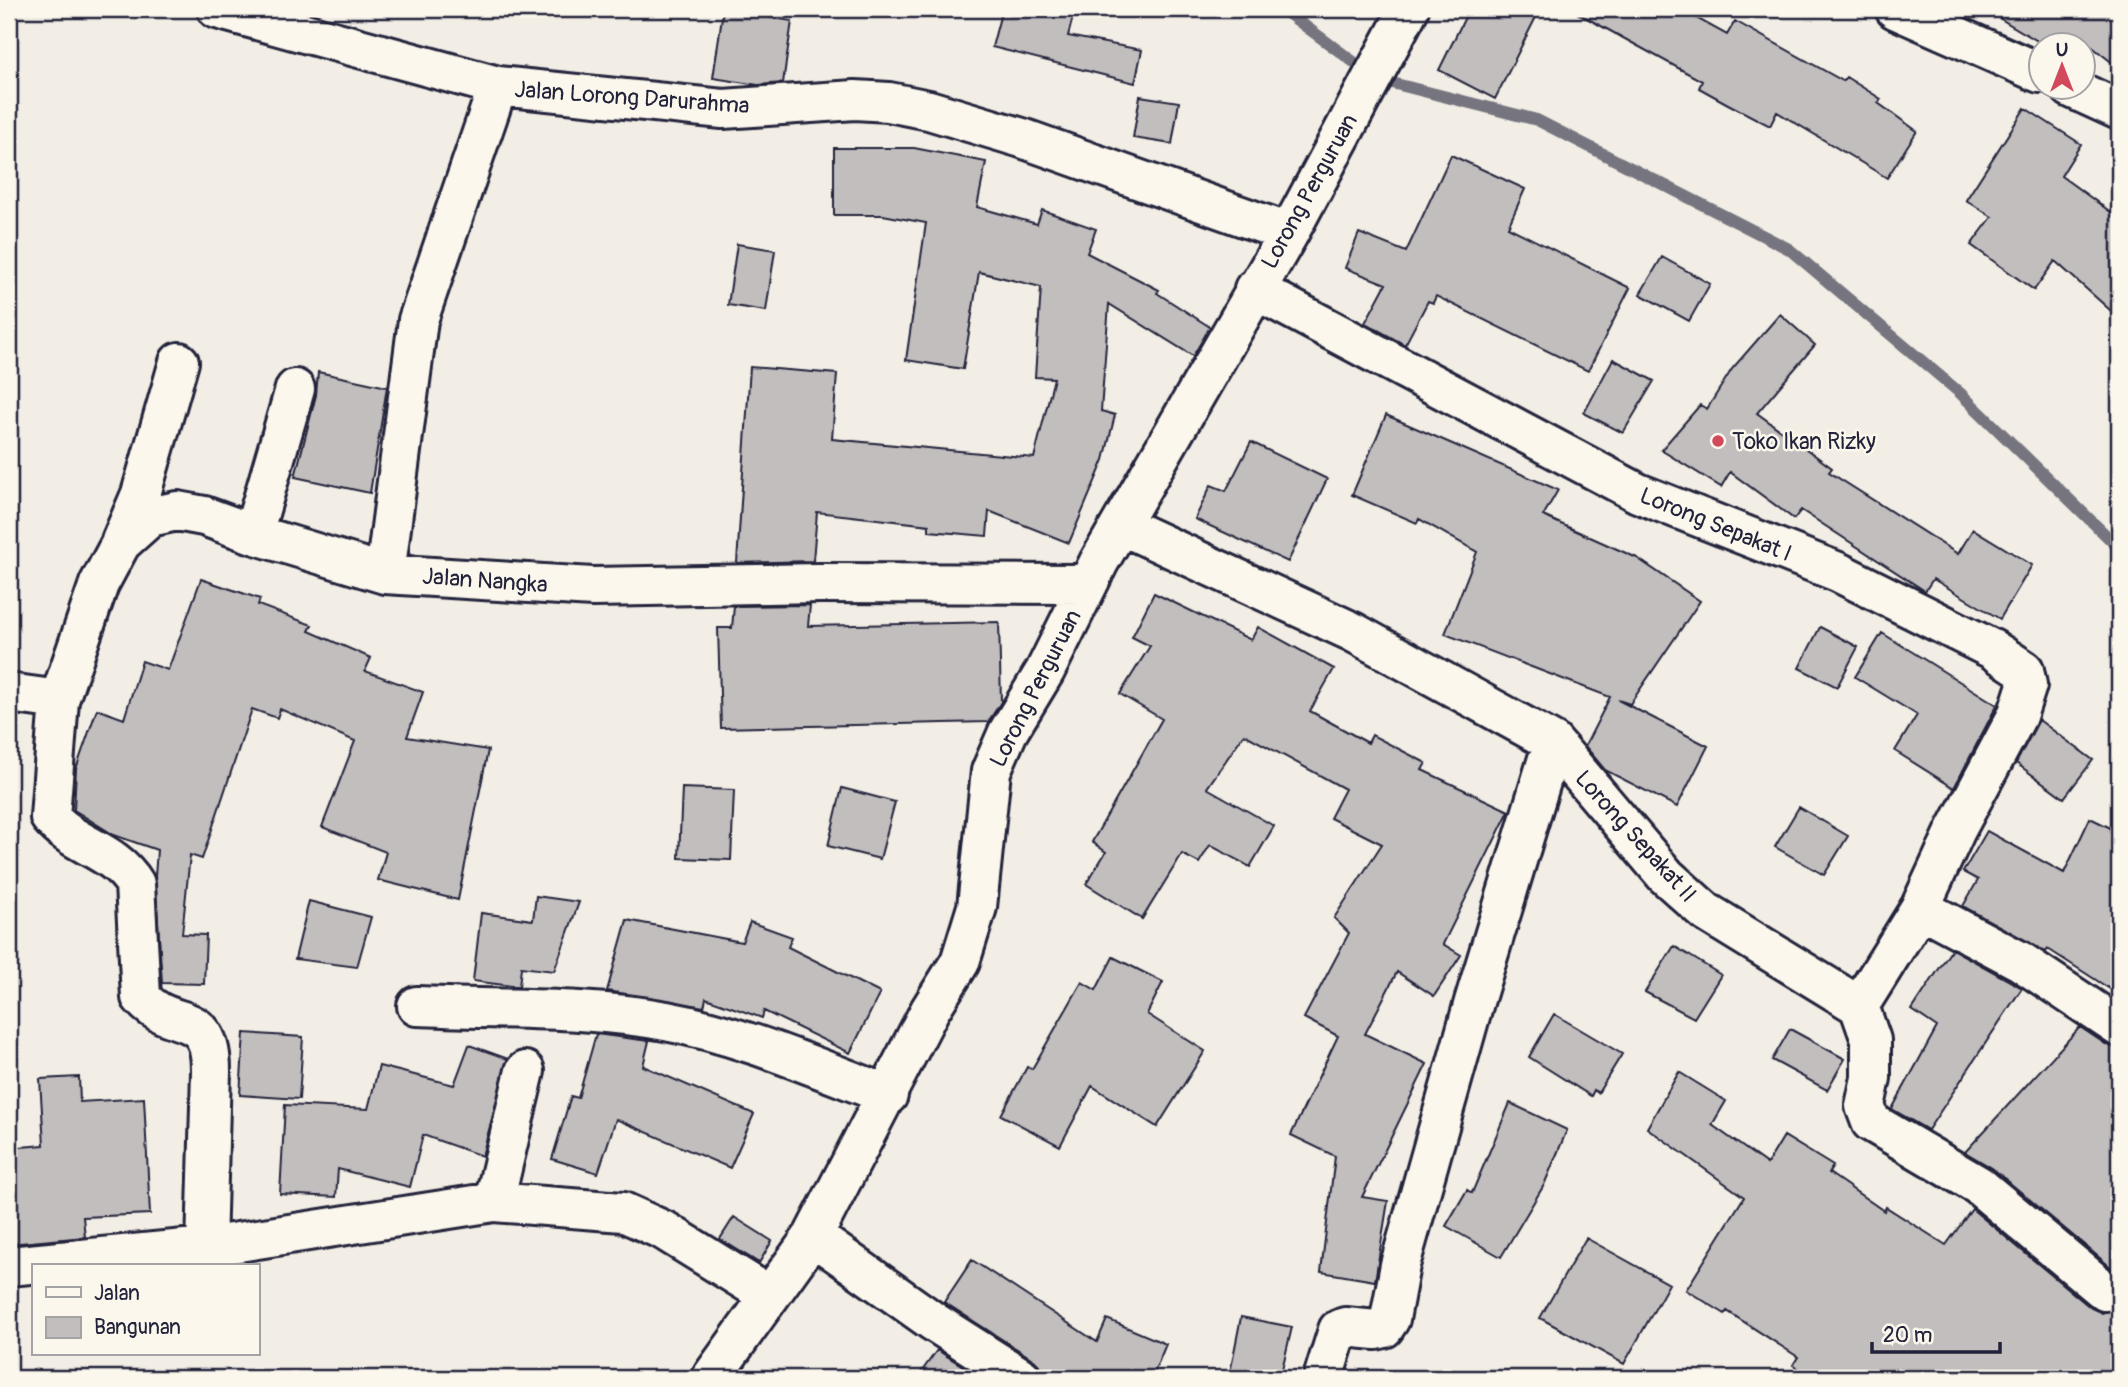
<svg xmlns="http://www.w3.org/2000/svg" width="2128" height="1387" viewBox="0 0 2128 1387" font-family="Pangolin,sans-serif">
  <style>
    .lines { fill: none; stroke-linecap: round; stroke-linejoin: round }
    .stream { stroke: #76747f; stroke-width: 12 }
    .building { fill: #c2bebe; stroke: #22223b; stroke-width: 2 }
    .minor-casing { stroke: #22223b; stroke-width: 44 }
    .minor { stroke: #fbf7ec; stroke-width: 38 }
    .poi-dot { fill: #d1495b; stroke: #fbf7ec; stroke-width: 2.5 }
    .labels { text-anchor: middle; stroke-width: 5; stroke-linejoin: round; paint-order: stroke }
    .street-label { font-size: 23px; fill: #22223b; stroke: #fbf7ec }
    .poi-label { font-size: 23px; fill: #22223b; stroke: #fbf7ec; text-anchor: start }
  </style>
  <rect width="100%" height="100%" fill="#f2eee5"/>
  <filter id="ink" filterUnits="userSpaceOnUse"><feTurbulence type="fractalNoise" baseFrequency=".0143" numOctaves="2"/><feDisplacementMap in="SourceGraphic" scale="14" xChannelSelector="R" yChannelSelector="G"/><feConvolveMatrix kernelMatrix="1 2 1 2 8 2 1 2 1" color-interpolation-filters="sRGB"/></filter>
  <g filter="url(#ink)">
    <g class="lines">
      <!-- stream -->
      <path class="stream" d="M1282,9L1366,71
        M1392,83L1537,120L1789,249L1960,393L2119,548"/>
    </g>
    <!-- building -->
    <path class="building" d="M1002,9H1075L1068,36L1142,50L1135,83L992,47Z
      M1469,9H1540L1495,99L1439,70Z
      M1570,9H1680L1727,35L1735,21L1843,81L1846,77L1881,99L1878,103L1917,131L1887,178L1777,112L1770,126L1728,104L1699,88L1702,81Z
      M1984,9H2119V68L2091,46H2046Z
      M723,10L792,21L783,83L758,85L713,78Z
      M1140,96L1179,102L1172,144L1133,138Z
      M2025,108L2081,144L2061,176L2119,218V318L2055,261L2034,290L1971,245L1992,217L1966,200Z
      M834,148H914L986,162L977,207L1037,224L1042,210L1096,229L1087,253L1159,290L1157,293L1210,327L1193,356L1109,304L1101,411L1115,415L1104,460L1069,543L989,511L987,536L929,531V525L817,512L813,561L737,563L750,367L837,374L832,439L1034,458L1054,378L1035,377L1041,287L979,272L963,369L906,360L926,223L883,215H834Z
      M1451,155L1525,189L1508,227L1630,288L1588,371L1436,296L1433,303L1428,301L1405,345L1365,323L1386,284L1345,268L1359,233L1406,252Z
      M737,244L775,250L766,311L728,305Z
      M1662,257L1710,284L1689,321L1640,294Z
      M1780,314L1815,345L1757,413L1832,468L1829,472L1958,554L1973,529L2032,565L2000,619L1933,579L1925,591L1801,510L1794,519L1730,472L1721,487L1661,450L1700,405L1707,409L1732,369Z
      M1613,359L1654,381L1623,433L1584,413Z
      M318,372L387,387L370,493L295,477L316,395Z
      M1386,415L1558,490L1543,516L1637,558L1700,601L1630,704L1618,700L1708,746L1677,807L1605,770L1585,746L1610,697L1445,634L1477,552L1419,519L1417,523L1352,495Z
      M1251,442L1327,479L1288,562L1195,519L1211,485L1226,491Z
      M201,579L260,599L258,605L312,625L309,631L371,658L365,671L423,692L407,737L488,750L458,900L378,880L386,852L322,827L355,741L280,709L277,718L252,709L202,859L190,855L182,934L206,935L204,984L162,983L155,876L157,850L114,835L74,810L76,769L97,709L124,719L142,661L168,670Z
      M1154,593L1251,640L1258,627L1334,669L1310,711L1368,743L1372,735L1426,763L1422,770L1509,811L1443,944L1461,955L1434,996L1397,972L1365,1034L1427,1064L1362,1197L1388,1201L1375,1281L1321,1272L1335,1156L1291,1135L1338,1036L1304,1018L1349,933L1334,918L1382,844L1330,818L1345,789L1244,734L1207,788L1274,826L1250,867L1210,845L1199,863L1182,854L1142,919L1086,884L1106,852L1092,842L1162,719L1120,694L1150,646L1132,637Z
      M810,605L808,626L999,622L1001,702L988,722L721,728L718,628H732L734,606Z
      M1820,627L1858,647L1837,687L1799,668Z
      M1882,633L1997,705L1954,788L1895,751L1917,715L1855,677Z
      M2039,720L2093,760L2064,798L2016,763Z
      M682,788L734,790L731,860L679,858Z
      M842,788L895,802L880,859L828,846Z
      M1799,807L1848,836L1824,875L1775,847Z
      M2090,818L2119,832V1001L2110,995L2113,991L2048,949L2046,952L1963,906L1978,880L1963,872L1987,831L2064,873Z
      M536,896L579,902L554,971L521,967L519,987L473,981L481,913L533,920Z
      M309,901L371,917L357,967L295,959Z
      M627,920L742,942L750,922L792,937L788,947L880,993L850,1053L764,1011L762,1018L706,998L704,1007L607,991Z
      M1674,946L1721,975L1694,1018L1645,992Z
      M1952,949L2022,988L1928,1130L1892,1109L1937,1027L1912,1010Z
      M1113,957L1163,982L1147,1014L1205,1051L1157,1127L1092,1086L1060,1146L1001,1115L1027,1067L1032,1069L1082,982L1096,990Z
      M1554,1014L1622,1054L1598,1093L1594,1090L1591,1096L1529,1057Z
      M2080,1027L2107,1045L2119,1049V1274L1992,1168L1965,1152Z
      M1790,1029L1845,1059L1827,1090L1772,1060Z
      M244,1033L303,1037L299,1099L240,1095Z
      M596,1034L649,1041L643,1066L754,1114L730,1168L616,1119L598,1173L552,1159L571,1096L578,1098Z
      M469,1045L508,1059L482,1156L423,1135L410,1187L338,1169L336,1197L280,1194L285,1105L368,1109L379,1066L454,1085Z
      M1679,1072L1726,1101L1712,1125L1767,1164L1784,1136L1833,1166L1829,1173L1884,1211L1886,1207L1946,1245L1972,1209L2091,1308L2102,1313L2119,1307V1378H1813L1793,1365L1798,1357L1727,1311L1725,1314L1686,1290L1744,1197L1647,1128Z
      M79,1077L80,1102L144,1098L150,1214L83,1217L85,1237L9,1244V1148L44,1145L40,1079Z
      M1510,1103L1567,1130L1544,1185L1501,1257L1446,1226L1467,1190L1472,1193Z
      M734,1217L772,1241L759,1263L720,1239Z
      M1586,1238L1669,1284L1624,1364L1540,1318Z
      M972,1260L1097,1342L1107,1319L1166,1344L1152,1378H1044L1041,1367L1034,1360L944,1302Z
      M1241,1317L1292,1327L1280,1378H1229Z
      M937,1350L982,1378H917Z"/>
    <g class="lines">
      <!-- minor casing -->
      <g class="minor-casing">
        <path id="minor" d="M217,9L498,86L723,109L855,100L889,102L929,110L1022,138L1289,233
          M1895,9L2040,73
          M2071,88L2119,110
          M1254,289L1638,493L1838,572L1992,649L2024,670L2027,685L2017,716L1956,830L1920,908L1859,1006
          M1121,525L1353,632L1553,742L1666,876L1706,912L1859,1006L1871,1040V1078L1865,1106L1871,1122L1978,1185L2105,1291
          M253,534L295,389
          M121,541L141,494L179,362
          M385,574L418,320L498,86
          M9,693L59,700L99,584L121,543L150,517L177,511L204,516L253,534L385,574L593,587L820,583L1088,584
          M59,700L50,817C73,846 114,849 135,884L141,997C171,1034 211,1004 211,1071L206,1247
          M1920,908L2020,961L2119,1027
          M417,1006C501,1010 584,1006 666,1021C743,1035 816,1068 888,1095
          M494,1202L525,1071
          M813,1236L934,1322L1022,1378
          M9,1266L206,1247L494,1202L623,1212L665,1231L770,1296
          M711,1378L813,1236L930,1010L960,962L977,907L991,771L1008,732L1045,671L1099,562L1289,233L1409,9
          M1323,1378L1338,1330L1345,1327L1376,1330L1384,1328L1390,1319L1400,1265L1474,1002L1553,742"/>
      </g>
      <!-- minor -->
      <use href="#minor" class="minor"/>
    </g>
  </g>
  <!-- markers -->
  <circle class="poi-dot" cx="1718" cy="441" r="7"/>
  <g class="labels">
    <!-- street labels -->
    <g class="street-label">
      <text transform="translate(632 97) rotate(4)" y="8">Jalan Lorong Darurahma</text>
      <text transform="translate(1309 191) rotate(-61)" y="8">Lorong Perguruan</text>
      <text transform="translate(1716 524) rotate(22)" y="8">Lorong Sepakat I</text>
      <text transform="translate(485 580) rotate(4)" y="8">Jalan Nangka</text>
      <text transform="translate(1035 688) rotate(-63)" y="8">Lorong Perguruan</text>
      <text transform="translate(1636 836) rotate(48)" y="8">Lorong Sepakat II</text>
    </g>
    <!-- poi labels -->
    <g class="poi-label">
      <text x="1732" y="449">Toko Ikan Rizky</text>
    </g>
  </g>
  <!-- margin -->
  <rect width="2128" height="1387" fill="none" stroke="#fbf7ec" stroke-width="35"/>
  <rect x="18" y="18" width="2093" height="1352" fill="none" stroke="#22223b" stroke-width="2.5" filter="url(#ink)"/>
  <!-- legend -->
  <rect x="32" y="1264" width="228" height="91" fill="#fbf7ec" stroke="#a4a2a5" stroke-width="2"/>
  <rect x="46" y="1287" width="35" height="10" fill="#fbf7ec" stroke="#a4a2a5" stroke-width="2"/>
  <text x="94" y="1300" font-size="21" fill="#22223b">Jalan</text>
  <rect x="46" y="1317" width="35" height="21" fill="#c2bebe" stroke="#a4a2a5" stroke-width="2"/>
  <text x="94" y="1334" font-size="21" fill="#22223b">Bangunan</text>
  <!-- north arrow -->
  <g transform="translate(2062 66)"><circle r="33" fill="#fbf7ec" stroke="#a4a2a5" stroke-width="2"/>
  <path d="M0-5L12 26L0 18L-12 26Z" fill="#d1495b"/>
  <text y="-10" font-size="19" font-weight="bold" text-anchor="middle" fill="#22223b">U</text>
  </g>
  <!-- scale -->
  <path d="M1872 1342v10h128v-10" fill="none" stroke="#22223b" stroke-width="3.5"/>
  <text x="1883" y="1342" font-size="21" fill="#22223b" stroke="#fbf7ec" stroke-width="5" paint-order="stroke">20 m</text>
</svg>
